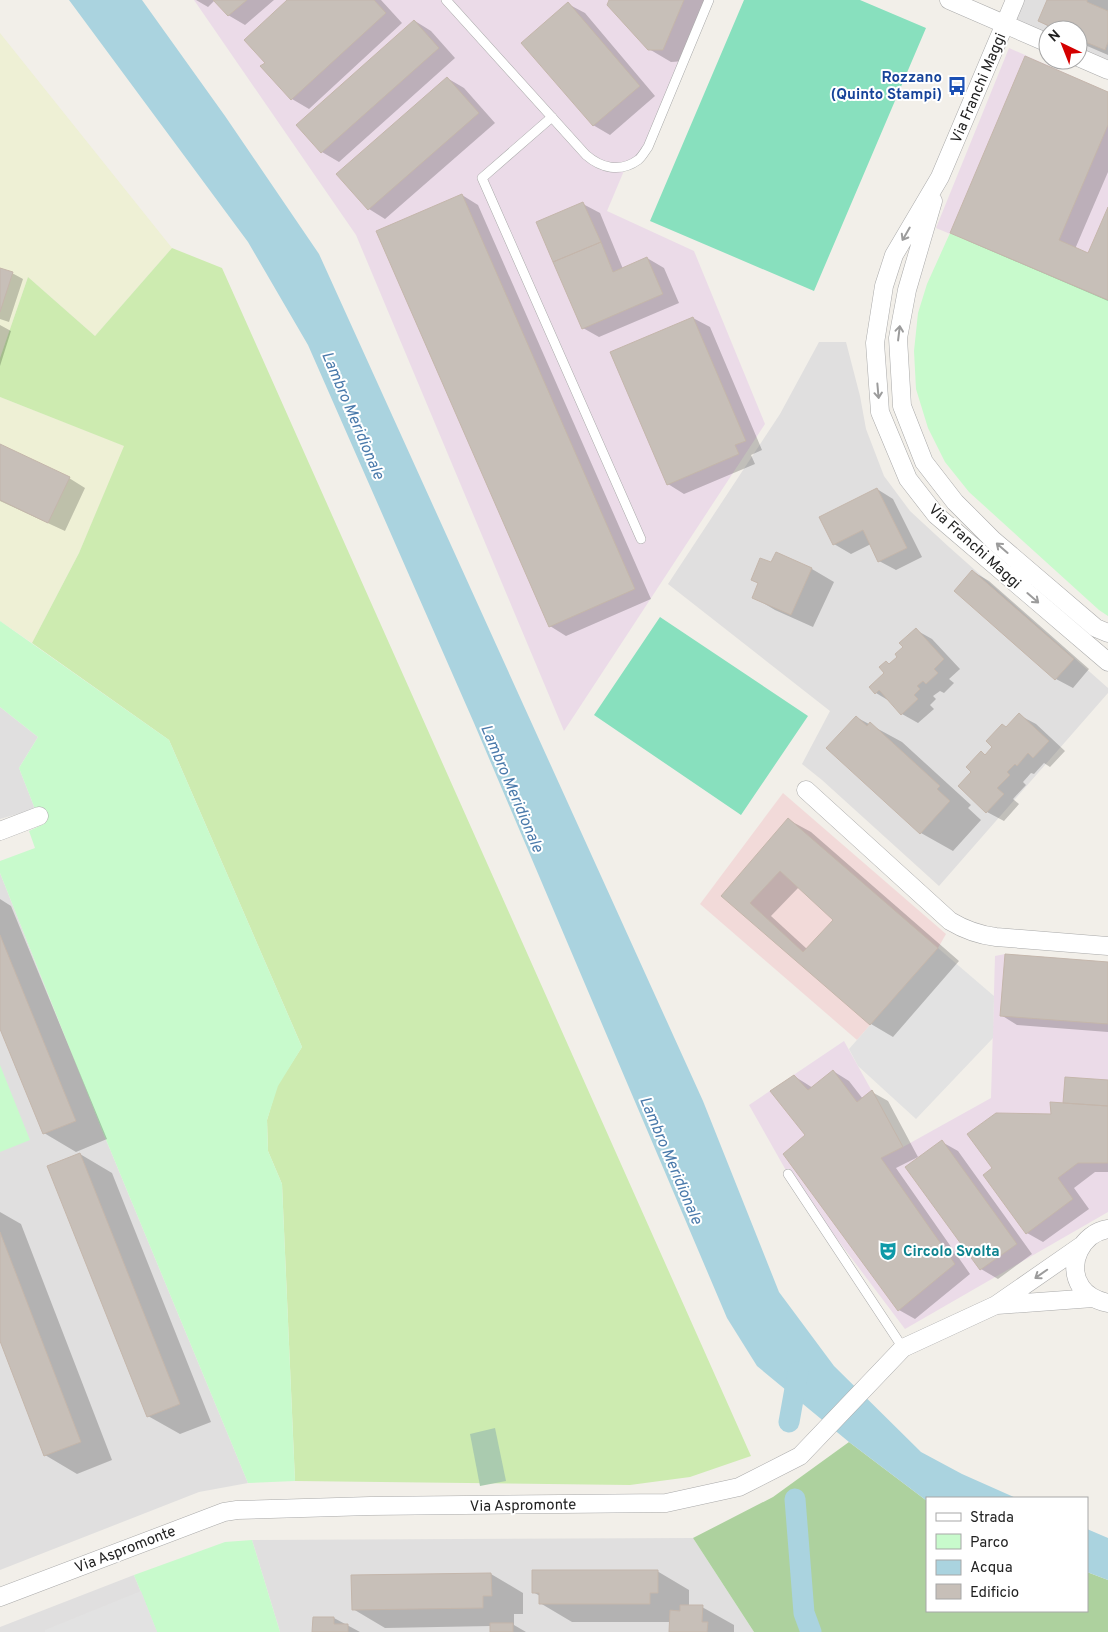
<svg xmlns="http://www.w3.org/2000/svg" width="1108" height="1632" viewBox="0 0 1108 1632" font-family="Overpass,sans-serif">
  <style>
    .residential { fill: #e0dfdf }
    .commercial { fill: #f2dad9 }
    .industrial { fill: #ebdbe8 }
    .farmland { fill: #eef0d5 }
    .grass { fill: #cdebb0 }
    .forest { fill: #add19e }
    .cemetery { fill: #aacbaf }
    .park { fill: #c8facc }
    .pitch { fill: #88e0be }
    .parking { fill: #e2e2e2 }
    .water { fill: #aad3df }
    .shadow { fill: #0003; fill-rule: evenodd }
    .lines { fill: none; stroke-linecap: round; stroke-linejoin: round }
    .canal { stroke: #aad3df; stroke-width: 21 }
    .building { fill: #c7bfb8; stroke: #c4b6ab; fill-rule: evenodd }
    .lane-casing { stroke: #a9a9a9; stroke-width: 10 }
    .street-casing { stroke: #a9a9a9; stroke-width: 19 }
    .lane { stroke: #fff; stroke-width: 9 }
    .street { stroke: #fff; stroke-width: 18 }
    .oneway { stroke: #9c9c9c }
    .labels { text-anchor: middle; stroke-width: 4; stroke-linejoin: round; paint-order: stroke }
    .transit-label { font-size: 15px; font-weight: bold; fill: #164399; stroke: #fff; text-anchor: end }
    .street-label { font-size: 15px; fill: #222; stroke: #fff }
    .culture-label { font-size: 15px; font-weight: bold; fill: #0d838f; stroke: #fff; text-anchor: start }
    .water-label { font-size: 16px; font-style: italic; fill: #4a7aab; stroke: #fff }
  </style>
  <rect width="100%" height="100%" fill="#f2efe9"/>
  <!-- residential -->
  <path class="residential" d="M1015,0H1108V70L1078,57V30H1048V43L1005,24Z
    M819,342H846L860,396L866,429L884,476L910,511L949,547L1108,688V693L939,886L822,780L802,764L830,711L668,584L780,414Z
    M0,707L38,737L19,768L35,809L0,819Z
    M0,873L102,1130L248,1483L199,1492L0,1570Z
    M693,1538L754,1632H280L252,1540Z
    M134,1575L157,1632H0V1627Z"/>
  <!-- commercial -->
  <path class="commercial" d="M783,793L946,934L938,948L857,1040L700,904Z"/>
  <!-- industrial -->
  <path class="industrial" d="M194,0H709L648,147L626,166L607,211L694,251L765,424L564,731L356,235Z
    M1009,48L1108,92V300L936,228Z
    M1005,954L1108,962V1212L905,1329L788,1174L749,1105L844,1041L903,1147L991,1098L995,956Z"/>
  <!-- farmland -->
  <path class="farmland" d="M0,33L172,248L95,336L28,277L0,358Z
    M0,397L125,446L79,553L32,643L0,621Z"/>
  <!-- grass -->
  <path class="grass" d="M172,248L222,268L751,1456L690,1477L630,1485L295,1481L282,1184L268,1151L267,1120L277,1086L302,1047L169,740L32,643L79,553L124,446L0,397V358L28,277L95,336Z"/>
  <!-- forest -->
  <path class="forest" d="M849,1442L927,1501V1611H1087V1572L1108,1580V1632H754L693,1538L773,1497Z"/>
  <!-- cemetery -->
  <path class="cemetery" d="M495,1428L506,1481L480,1486L470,1434Z"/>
  <!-- park -->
  <path class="park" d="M950,233L1108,300V616L1099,610L969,492L945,462L928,428L916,389L914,351L918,313L927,284Z
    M0,621L169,740L302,1047L278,1086L267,1120L268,1151L282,1184L295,1481L248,1483L102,1130L0,873V861L35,848L29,831L44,824L35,809L19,768L38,737L0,707Z
    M0,1065L30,1140L0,1152Z
    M252,1540L280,1632H157L134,1575L225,1542Z"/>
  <!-- pitch -->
  <path class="pitch" d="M744,0H860L926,28L814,291L650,221Z
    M660,617L808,716L741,815L594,715Z"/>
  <!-- parking -->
  <path class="parking" d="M938,948L994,996L993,1038L916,1119L858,1066L849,1049Z
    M141,1591L157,1632H45V1630Z"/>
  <!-- water -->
  <path class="water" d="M69,0H142L225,116L319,254L703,1101L779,1292L834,1366L921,1452L962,1474L1016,1498H927V1501L849,1442L757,1366L727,1318L474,723L308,345L248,242Z
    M1087,1529L1108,1538V1580L1087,1572Z"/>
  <!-- shadow -->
  <path class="shadow" d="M196,0H274L245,25L228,15L215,0L208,7Z
    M289,0H381L402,23L309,109L292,99L262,66L266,63Z
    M610,0H711L685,61L671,62L649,49Z
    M1048,0H1108V55L1078,42V30H1055L1039,21Z
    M568,4L585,13L655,96L610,135L593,125Z
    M415,21L431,31L455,58L339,162L322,152L298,125Z
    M447,78L464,88L495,123L385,219L369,209L338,174Z
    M1108,93V172L1075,249L1089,254L1108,210V301L968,241L951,232Z
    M462,195L478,205L651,599L566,636L550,626Z
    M583,204L600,213L623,269L647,258L664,268L679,303L599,337L583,328Z
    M0,269L12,273L23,279L9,322L0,319Z
    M693,318L710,327L762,450L751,455L755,464L684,494L668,484Z
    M0,325L11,331L0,366Z
    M0,446L69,478L85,488L65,531L0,501Z
    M877,489L893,499L922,557L896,570L879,561L871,544L851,554L834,544Z
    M777,554L812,569L834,582L813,627L775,610L753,597Z
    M972,571L989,581L1089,669L1073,688L1056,679Z
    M916,630L932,639L960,669L949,679L954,683L944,693L940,691L933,696L936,699L930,705L934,709L918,723L902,714L891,702L876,693L890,665L899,657Z
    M1019,715L1036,724L1065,751L1050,767L1044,763L1034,774L1031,773L1023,782L1026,785L1013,799L1019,804L1004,821L987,812L986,756Z
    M856,717L902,742L971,805L968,808L981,820L953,851L921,833L828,748Z
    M789,820L811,832L959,961L893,1037L871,1024L723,896ZM799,887L834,920L807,949L771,916Z
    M0,899L11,906L107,1139L76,1152L44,1133L0,1026Z
    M1108,963V1032L1017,1025L1001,1015Z
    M833,1071L849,1081L863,1099L872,1092L888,1101L918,1157L896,1168L970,1274L915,1319L899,1310L807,1135L794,1076L813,1088Z
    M1108,1081V1172H1095L1074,1188L1089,1209L1043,1242L1027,1233L994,1168L1065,1104Z
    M942,1142L958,1151L1032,1254L998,1279L981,1269L907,1167Z
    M80,1154L112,1173L211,1422L180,1434L148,1416Z
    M0,1212L21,1224L112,1460L77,1474L45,1455L0,1337Z
    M657,1571L689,1590V1606L702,1607L734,1625V1632H671V1622H572L540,1603V1596L533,1592Z
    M491,1574L523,1593V1614H514V1625L526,1632H491V1626L385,1628L353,1609Z
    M334,1618L360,1632H314Z"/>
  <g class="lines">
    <!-- canal -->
    <path class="canal" d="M789,1422L798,1372
      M795,1499L804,1613L811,1632"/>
  </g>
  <!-- building -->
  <path class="building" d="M213,0H247L228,16Z
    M287,0H374L386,13L291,100L260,66L265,63L244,40Z
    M609,0H684L663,50H648L607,5Z
    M1047,0H1087V2L1108,11V42L1105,50L1078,39V30H1058L1038,21Z
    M568,2L640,86L593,126L521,43Z
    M414,20L439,48L321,153L296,125Z
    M1025,56L1108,92V125L1059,240L1088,253L1108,207V300L950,233Z
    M447,77L479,113L368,210L336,174Z
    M462,194L635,589L549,627L376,231Z
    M583,202L601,242L553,262L536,222Z
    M601,242L613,272L647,257L663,294L582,329L553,262Z
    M0,268L13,272L0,312Z
    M693,317L746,441L735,445L739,454L667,485L610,352Z
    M0,444L70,477L48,523L0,500Z
    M877,488L907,548L878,562L863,530L833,545L819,517Z
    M776,552L812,568L791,615L752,598L758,583L751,580L760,558L771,562Z
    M972,570L1074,659L1055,680L954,591Z
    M916,628L944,659L934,669L938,673L926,684L923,681L917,686L920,689L914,695L918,699L901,715L879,690L875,694L869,687L884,673L879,667L886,661L889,664L897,657L895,654L903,647L899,643Z
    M1019,713L1049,741L1033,758L1028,753L1017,766L1015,764L1007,772L1010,775L997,788L1004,794L986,813L958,786L971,772L966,767L981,751L985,755L992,747L986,741L1002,724L1006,727Z
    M856,716L867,726L870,722L940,786L937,789L950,801L920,834L826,748Z
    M788,818L938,948L870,1025L721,896ZM780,871L833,920L803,952L750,903Z
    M0,935L76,1121L43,1134L0,1029Z
    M1005,954L1108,962V1024L1000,1016Z
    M833,1070L857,1102L872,1090L903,1147L881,1158L955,1264L898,1311L783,1154L805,1135L770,1091L794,1075L808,1090Z
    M1065,1077L1108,1080V1106L1063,1103Z
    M1050,1102L1108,1106V1163H1078L1058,1178L1073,1199L1026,1234L983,1175L992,1168L967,1134L996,1113L1051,1114Z
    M942,1140L1017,1244L980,1270L905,1167Z
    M80,1153L180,1404L147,1417L47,1166Z
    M0,1232L81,1442L44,1456L0,1341Z
    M532,1570H658V1593H650V1604H539V1593H532Z
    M491,1573L492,1596H483V1608L352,1610L351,1575Z
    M680,1605H703L702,1622H708L707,1632H669L670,1610L680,1611Z
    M313,1617H334V1624H348V1632H312Z
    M490,1623H513V1632H490Z"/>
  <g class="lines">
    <!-- lane casing -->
    <g class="lane-casing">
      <path id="lane" d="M446,0L586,155C601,168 620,173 638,160C642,157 645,151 648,147L709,0
        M552,117L482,178L641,539
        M788,1174L903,1348"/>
    </g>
    <!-- street casing -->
    <g class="street-casing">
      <path id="street" d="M949,0L1048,43
        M1015,0L940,177L894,255L884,286L875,343L880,412L908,479L936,515L1108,662
        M1078,57L1108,70
        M933,201L907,290L898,338L902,406L924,462L955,502L993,540L1096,628L1108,633
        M806,790L950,921C965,930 979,935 996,937L1108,946
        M0,831L39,816
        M1108,1229C1082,1233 1066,1264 1081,1287C1087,1296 1099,1301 1108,1303
        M997,1305L1093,1298
        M0,1597L224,1512L237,1510L370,1506L666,1503L739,1487L800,1456L903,1348L996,1305L1081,1246"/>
    </g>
    <!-- lane -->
    <use href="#lane" class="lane"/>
    <!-- street -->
    <use href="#street" class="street"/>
  </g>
  <!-- one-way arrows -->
  <defs><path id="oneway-shaft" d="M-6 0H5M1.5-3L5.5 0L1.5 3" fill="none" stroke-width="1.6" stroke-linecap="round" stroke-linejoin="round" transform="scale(1.25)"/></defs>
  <g class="oneway">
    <use href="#oneway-shaft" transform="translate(906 234) rotate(120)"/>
    <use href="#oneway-shaft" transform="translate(899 333) rotate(-83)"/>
    <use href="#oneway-shaft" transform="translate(878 391) rotate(85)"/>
    <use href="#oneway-shaft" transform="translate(1002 548) rotate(-139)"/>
    <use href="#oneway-shaft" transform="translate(1033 598) rotate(41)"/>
    <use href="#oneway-shaft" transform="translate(1041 1274) rotate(145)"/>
  </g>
  <!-- icons -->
  <defs>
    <g id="bus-bare" transform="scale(1.5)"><path d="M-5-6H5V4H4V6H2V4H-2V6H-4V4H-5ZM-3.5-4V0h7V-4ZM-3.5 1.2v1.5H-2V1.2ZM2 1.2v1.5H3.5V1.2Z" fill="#1a4fb4" stroke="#fff" stroke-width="2.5" paint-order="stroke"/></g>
    <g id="theatre-bare" transform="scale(1.5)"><path d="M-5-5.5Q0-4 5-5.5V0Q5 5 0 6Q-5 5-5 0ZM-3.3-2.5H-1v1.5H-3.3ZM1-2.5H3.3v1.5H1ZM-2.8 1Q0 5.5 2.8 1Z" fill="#0f9aa8" stroke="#fff" stroke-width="2.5" paint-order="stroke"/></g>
  </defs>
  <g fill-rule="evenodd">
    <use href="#bus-bare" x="957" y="86"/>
    <use href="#theatre-bare" x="888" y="1251"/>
  </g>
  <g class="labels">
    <!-- transit labels -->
    <g class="transit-label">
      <text x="942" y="82">Rozzano<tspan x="942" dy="17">(Quinto Stampi)</tspan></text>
    </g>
    <!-- street labels -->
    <g class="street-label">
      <text transform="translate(978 88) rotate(-67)" y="5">Via Franchi Maggi</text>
      <text transform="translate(975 546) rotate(42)" y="5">Via Franchi Maggi</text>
      <text transform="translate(523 1505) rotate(-1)" y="5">Via Aspromonte</text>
      <text transform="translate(125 1549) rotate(-21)" y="5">Via Aspromonte</text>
    </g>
    <!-- culture labels -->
    <g class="culture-label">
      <text x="903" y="1256">Circolo Svolta</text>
    </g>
    <!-- water labels -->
    <g class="water-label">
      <text transform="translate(354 415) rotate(67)" y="6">Lambro Meridionale</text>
      <text transform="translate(513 788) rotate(67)" y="6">Lambro Meridionale</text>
      <text transform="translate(672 1160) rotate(67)" y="6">Lambro Meridionale</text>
    </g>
  </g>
  <!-- legend -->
  <rect x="926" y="1497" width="162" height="115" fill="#ffffff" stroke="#a7a7a7"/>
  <rect x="936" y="1513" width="25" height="8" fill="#ffffff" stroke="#a7a7a7"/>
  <text x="970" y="1522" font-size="15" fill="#222222">Strada</text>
  <rect x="936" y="1534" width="25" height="15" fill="#c8facc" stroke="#a7a7a7"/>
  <text x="970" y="1547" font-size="15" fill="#222222">Parco</text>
  <rect x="936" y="1560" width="25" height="15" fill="#aad3df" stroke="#a7a7a7"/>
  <text x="970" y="1572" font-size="15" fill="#222222">Acqua</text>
  <rect x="936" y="1584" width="25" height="15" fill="#c7bfb8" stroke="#a7a7a7"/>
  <text x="970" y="1597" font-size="15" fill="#222222">Edificio</text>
  <!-- north arrow -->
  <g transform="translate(1063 45) rotate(317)"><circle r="24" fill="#ffffff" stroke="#a7a7a7"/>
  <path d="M0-4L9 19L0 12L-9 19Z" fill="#d40000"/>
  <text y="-8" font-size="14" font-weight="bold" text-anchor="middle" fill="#222222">N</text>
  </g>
</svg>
